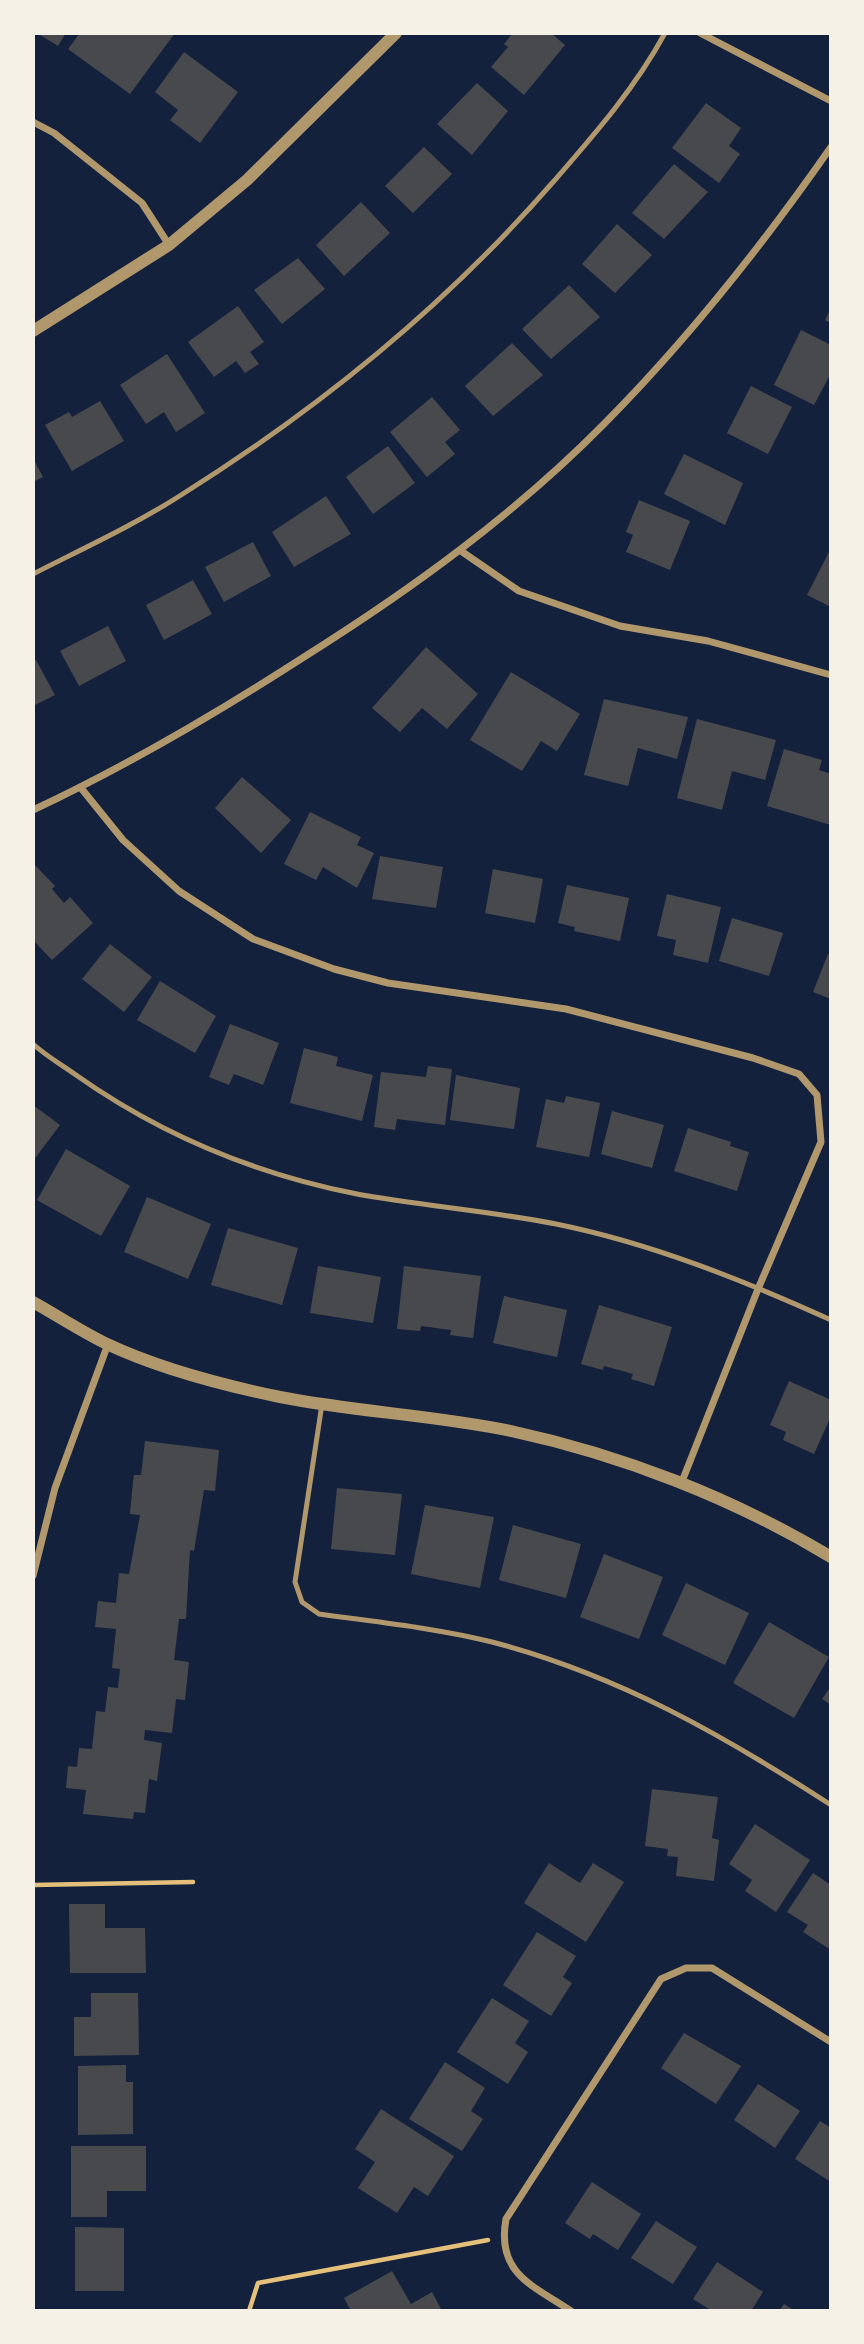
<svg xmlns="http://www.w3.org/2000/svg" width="864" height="2344" viewBox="0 0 864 2344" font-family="'Space Grotesk',sans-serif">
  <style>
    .building { fill: #48494c }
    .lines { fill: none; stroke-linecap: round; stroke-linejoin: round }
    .path { stroke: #e5c07b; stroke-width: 4.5 }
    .service { stroke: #b1986c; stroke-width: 5 }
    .minor { stroke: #b1986c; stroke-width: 7 }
    .tertiary { stroke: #b1986c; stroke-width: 12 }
  </style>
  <rect width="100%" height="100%" fill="#14213d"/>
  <!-- building -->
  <path class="building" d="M37,33H66L58,46Z
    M80,33L115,34L175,33L130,94L68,49Z
    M513,33H551L565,45L524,95L491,67L508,47L504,44Z
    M184,52L238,92L200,143L170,120L178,110L155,92Z
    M477,83L508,111L472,155L437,124Z
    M706,103L741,128L729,146L740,154L719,183L672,148Z
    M424,147L452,174L413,213L385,186Z
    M674,164L708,192L664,239L632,213Z
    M361,202L390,233L344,276L316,245Z
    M617,224L652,255L615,293L582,264Z
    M298,258L325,289L282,324L254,290Z
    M569,285L600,317L551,359L522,329Z
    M238,306L264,342L250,352L259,364L245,373L236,361L214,377L188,342Z
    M831,308V323L825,320Z
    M801,330L831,345V373L814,405L774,385Z
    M512,343L543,375L493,416L465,386Z
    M167,354L205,413L176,432L164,412L146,424L120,385Z
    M751,386L792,407L768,454L727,433Z
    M432,397L460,430L445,442L455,454L427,477L390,432Z
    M100,401L124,441L72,471L45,425L69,412L72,417Z
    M388,446L415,483L373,514L346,477Z
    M684,454L743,483L725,525L664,494Z
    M33,458L43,477L33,482Z
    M326,496L351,534L294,567L272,532Z
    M639,500L690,521L670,570L626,552L633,535L626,532Z
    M253,542L271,576L224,602L205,567Z
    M831,548V607L807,595Z
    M193,580L212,614L164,640L146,605Z
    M108,626L126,661L79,686L60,651Z
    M426,647L478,694L447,729L422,708L400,732L372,708Z
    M36,660L55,695L33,706V662Z
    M511,672L580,714L557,751L541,741L522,771L470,740Z
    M604,699L688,717L677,759L638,748L628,786L584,775Z
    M697,719L776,740L765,780L732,771L722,810L677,798Z
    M784,749L822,760L819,770L831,774V825L767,806Z
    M242,777L291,820L261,853L215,808Z
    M310,812L361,837L357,845L374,853L357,888L323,867L316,880L284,864Z
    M380,856L443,867L436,908L372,899Z
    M33,863L55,886L52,889L64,903L70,897L93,923L52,960L33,940Z
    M493,869L543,879L535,923L485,913Z
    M567,885L629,898L620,941L574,931L575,927L558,923Z
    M667,894L721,907L708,963L673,955L676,940L657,936Z
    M732,918L783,933L769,976L719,961Z
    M110,944L152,977L124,1012L82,979Z
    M828,954L831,955V999L813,992Z
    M160,981L216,1016L195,1053L137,1020Z
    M230,1024L279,1043L263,1085L234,1074L229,1085L209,1077Z
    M304,1048L338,1057L336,1066L373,1075L362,1121L290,1103Z
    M428,1066L452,1069L445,1125L397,1119L395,1130L374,1127L381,1072L426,1077Z
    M456,1075L520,1088L514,1129L450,1120Z
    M566,1096L600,1103L589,1157L536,1147L546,1099L564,1103Z
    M33,1105L60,1125L33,1161Z
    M612,1111L664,1125L652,1168L601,1154Z
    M688,1128L731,1142L730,1146L749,1152L737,1191L674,1171Z
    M66,1149L130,1186L101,1236L37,1200Z
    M147,1197L211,1224L188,1279L124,1252Z
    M228,1228L298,1248L282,1305L211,1285Z
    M318,1266L381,1277L373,1323L310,1313Z
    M404,1266L481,1276L473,1338L450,1335L451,1330L421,1326L420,1331L397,1329Z
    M504,1296L567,1310L557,1357L493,1343Z
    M599,1305L672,1327L654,1386L631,1379L633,1374L619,1370L604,1366L603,1370L581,1364Z
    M789,1381L831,1400V1416L814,1454L783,1440L786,1432L770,1425Z
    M145,1441L219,1450L215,1491L204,1490L194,1551L190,1550L186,1619H179L174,1660L189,1662L185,1700L176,1699L172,1733L145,1730L144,1740L162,1743L157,1781L149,1779L145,1813L134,1812L133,1819L83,1814L86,1790L66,1788L68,1766L77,1767L79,1748L92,1749L96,1711L105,1712L108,1687L118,1688L120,1669L112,1668L116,1629L95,1627L97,1609L98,1601L116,1603L119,1573L129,1574L140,1515L130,1514L133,1482L134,1475H141Z
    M337,1488L402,1494L395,1555L331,1549Z
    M425,1505L494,1517L480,1588L411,1574Z
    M513,1525L581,1544L566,1598L499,1580Z
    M604,1554L663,1577L639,1639L580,1617Z
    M686,1583L749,1613L725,1665L662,1635Z
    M769,1622L829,1657L794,1718L733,1683Z
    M831,1686V1705L822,1699Z
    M652,1789L718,1797L712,1838L719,1840L714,1881L676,1876L678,1857L667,1856L668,1849L645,1846Z
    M755,1824L810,1860L776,1912L745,1891L752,1880L729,1864Z
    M549,1863L580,1883L593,1863L624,1882L586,1942L524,1903Z
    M813,1873L831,1885V1950L803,1932L808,1925L787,1912Z
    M69,1904H105V1928H145L146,1973H70Z
    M537,1932L576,1956L563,1977L572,1983L551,2016L503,1985Z
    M91,1993H138L139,2055L74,2056V2017H91Z
    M492,1998L529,2021L515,2043L528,2052L508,2084L457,2052Z
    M684,2033L741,2066L716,2104L661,2068Z
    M445,2062L485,2088L471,2111L483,2119L462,2151L409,2119Z
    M126,2065V2082H133V2134L78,2135V2066Z
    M758,2084L800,2111L775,2148L734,2120Z
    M381,2109L454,2156L428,2196L414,2187L397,2213L358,2188L375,2162L355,2149Z
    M820,2121L831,2128V2182L795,2159Z
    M71,2146H146V2191H107V2217H71Z
    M592,2182L641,2214L618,2250L593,2234L590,2239L565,2223Z
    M656,2221L697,2247L673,2284L631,2258Z
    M75,2227L124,2228V2291H75Z
    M717,2262L763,2292L751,2311H712L693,2299Z
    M392,2271L411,2304L432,2292L442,2311H351L344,2298Z
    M784,2304L795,2311H779Z"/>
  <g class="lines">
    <!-- path -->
    <path class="path" d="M33,1885L193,1882
      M249,2311L258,2283L488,2240"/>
    <!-- service -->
    <path class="service" d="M33,574C82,549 132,526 178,497C320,408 444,307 554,181C594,135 636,87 665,33
      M33,1044C46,1056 62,1065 76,1075C161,1135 255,1174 357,1194C423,1206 490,1211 556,1224C650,1243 743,1280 831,1320
      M322,1404L295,1582L302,1602L319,1614C376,1622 436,1628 492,1642C618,1675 723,1735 831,1805"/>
    <!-- minor -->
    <path class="minor" d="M700,33L831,101
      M33,122L54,133L142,203L169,245
      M461,551L519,591L620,626L708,641L831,675
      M81,788L123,840L179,891L253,939L334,969L388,983L566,1009L753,1058L799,1074L817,1095L821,1142L758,1289L681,1484
      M33,810C127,766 217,713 304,657C412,589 514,515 604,424C688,339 762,246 831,147
      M33,1576L55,1488L108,1344
      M571,2311C532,2285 496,2273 506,2219L661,1979L686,1968H712L831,2042"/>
    <!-- tertiary -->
    <path class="tertiary" d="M33,331L169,245L247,180L396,33
      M33,1302C58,1316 82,1332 107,1344C160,1369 222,1385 280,1397C356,1412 434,1415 511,1431C622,1455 733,1498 831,1557"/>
  </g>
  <!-- border -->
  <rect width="864" height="2344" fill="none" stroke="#f6f1e7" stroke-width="70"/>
</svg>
